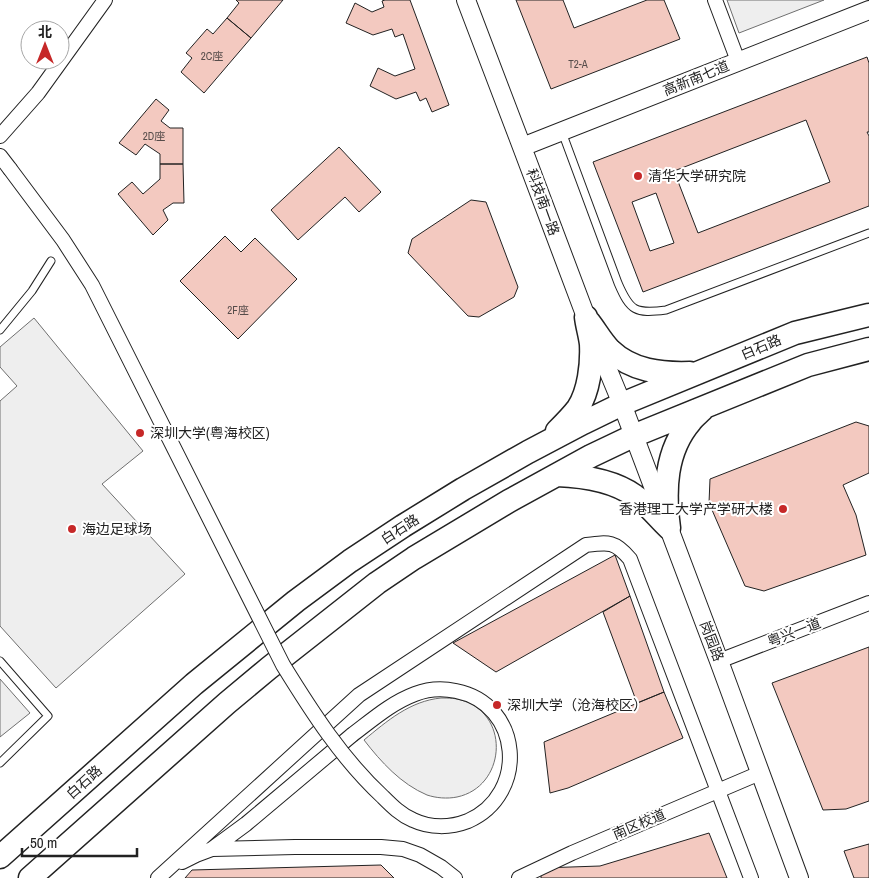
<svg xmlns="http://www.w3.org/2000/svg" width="869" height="878" viewBox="0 0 869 878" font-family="'Archivo Narrow','Noto Sans SC',sans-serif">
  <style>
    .green { fill: #eee; stroke: #6f6f6f }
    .building { fill: #f3c9c0; stroke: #222; fill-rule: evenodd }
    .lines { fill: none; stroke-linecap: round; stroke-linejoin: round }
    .service-casing { stroke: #222; stroke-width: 9 }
    .minor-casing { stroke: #222; stroke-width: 16 }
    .tertiary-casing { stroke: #222; stroke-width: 20 }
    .primary-casing { stroke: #222; stroke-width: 25 }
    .service { stroke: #fff; stroke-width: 7 }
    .minor { stroke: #fff; stroke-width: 14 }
    .tertiary { stroke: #fff; stroke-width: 18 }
    .primary { stroke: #fff; stroke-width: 22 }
    .minor-bridge-casing { stroke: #222; stroke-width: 16; stroke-linecap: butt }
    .minor-bridge { stroke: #fff; stroke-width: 14 }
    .poi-dot { fill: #c62828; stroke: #fff; stroke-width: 2 }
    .labels { text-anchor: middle; stroke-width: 4; stroke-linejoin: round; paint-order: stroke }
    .number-label { font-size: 11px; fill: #564c4a }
    .street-label { font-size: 14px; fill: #222; stroke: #fff }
    .poi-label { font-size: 14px; fill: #222; stroke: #fff; text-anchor: start }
  </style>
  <rect width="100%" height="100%" fill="#fff"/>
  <!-- green -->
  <path class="green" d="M727,0H824L739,33Z
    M34,318L143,451L102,484L185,574L56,688L0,626V401L17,386L0,367V347Z
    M0,679L30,713L0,737Z
    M441,698C449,698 456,698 464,701C511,717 505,787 457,797C447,799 436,798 427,795C401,784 381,762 364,740C387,721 410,701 441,698Z"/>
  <!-- building -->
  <path class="building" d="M236,0H283L251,38L227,18L239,3Z
    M385,0H410L449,105L432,112L426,98L420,101L416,92L396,99L370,86L378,68L395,76L415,69L403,34L395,37L392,29L373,35L346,23L355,3L372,12L384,7L382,1Z
    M516,0H563L574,28L647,0H664L680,39L551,89Z
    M227,18L251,38L204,93L181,72L192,58L186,53L207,29L213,34Z
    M867,57L869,63V132H867L869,136V206L643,292L593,162ZM806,120L830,182L698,233L674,171ZM656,193L674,243L650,251L632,202Z
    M156,99L169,110L161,121L170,128H183V164H160V154L145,144L136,155L119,143Z
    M339,147L381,192L359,212L345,197L298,240L271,210Z
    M160,164H183L184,203H173L163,210L168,220L153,235L118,194L132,182L143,194L160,179Z
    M471,200L486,202L518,287L514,297L479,317L468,316L408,253L412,239Z
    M225,236L241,252L255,238L297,279L238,339L180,281Z
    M856,422L869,426V473L843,485L856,515L866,555L764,591L745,586L709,503L710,479Z
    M615,555L630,596L496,672L453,643Z
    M630,596L664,692L637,703L603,612Z
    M869,647V801L846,809L823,810L772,683Z
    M664,692L683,738L589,779L568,788L550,793L544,742Z
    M709,833L727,878H541V868L600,866Z
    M869,844V878H854L844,851Z
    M381,865L394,878H185L192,870Z"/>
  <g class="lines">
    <!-- service casing -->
    <g class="service-casing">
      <path id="service" d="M562,132L618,283C630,311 635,314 666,310L869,233
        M0,330L32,291L51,261
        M0,661L48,716L0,763"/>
    </g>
    <!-- minor casing -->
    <g class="minor-casing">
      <path id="minor" d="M715,0L738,61
        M0,136L38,93L105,0
        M0,156L10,169
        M719,661L869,603
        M212,849L246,824L352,735
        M182,862L196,855L212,849L295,847H381L403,849L420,855L441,867L455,878
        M158,878L359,695L586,545C609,542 615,541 630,559L751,878
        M519,878L572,853L760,773"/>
    </g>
    <!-- tertiary casing -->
    <g class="tertiary-casing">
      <path id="tertiary" d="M466,0L522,147L586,317L622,404L719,661L799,878
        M522,147L869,10"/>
    </g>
    <!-- primary casing -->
    <g class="primary-casing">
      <path id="primary" d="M589,322C596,331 602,342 610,350C632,371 661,374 690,373
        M557,431C565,423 572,416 578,408C589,391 592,364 591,344C590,335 587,326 586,317
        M557,475C583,476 613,480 635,496C648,504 658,518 669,528
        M669,528C664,491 665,451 691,421C694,417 698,414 702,410
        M0,857L194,684L296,601L350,561L403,526L463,489L528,452L583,423L622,404L795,333L869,315
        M30,878L227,703L269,668L377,583L414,558L509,501L591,456L633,436L808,365L869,349"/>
    </g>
    <!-- service -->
    <use href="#service" class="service"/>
    <!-- minor -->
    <use href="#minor" class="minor"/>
    <!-- tertiary -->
    <use href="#tertiary" class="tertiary"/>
    <!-- primary -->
    <use href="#primary" class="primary"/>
    <!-- minor-bridge casing -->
    <g class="minor-bridge-casing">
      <path id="minor-bridge" d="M10,169L63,240L92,285L283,665C312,712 342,759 383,797C392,806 401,815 413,820C430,828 450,828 468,821C529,794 522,704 456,691C442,688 428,689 415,694C391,703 372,720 352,735"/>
    </g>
    <!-- minor-bridge -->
    <use href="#minor-bridge" class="minor-bridge"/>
  </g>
  <!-- markers -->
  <g class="poi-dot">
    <circle cx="638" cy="176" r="5"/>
    <circle cx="140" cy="433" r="5"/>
    <circle cx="783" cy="509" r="5"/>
    <circle cx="72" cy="529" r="5"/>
    <circle cx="497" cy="705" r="5"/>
  </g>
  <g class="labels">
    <!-- number labels -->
    <g class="number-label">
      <text x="212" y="60">2C座</text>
      <text x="578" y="68">T2-A</text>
      <text x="154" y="140">2D座</text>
      <text x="238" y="314">2F座</text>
    </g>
    <!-- street labels -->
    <g class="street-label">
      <text transform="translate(696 78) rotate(-22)" y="5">高新南七道</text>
      <text transform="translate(543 202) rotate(70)" y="5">科技南一路</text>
      <text transform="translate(761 347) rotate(-23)" y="5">白石路</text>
      <text transform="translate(400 529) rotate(-33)" y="5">白石路</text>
      <text transform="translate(794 632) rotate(-21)" y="5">粤兴一道</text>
      <text transform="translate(712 641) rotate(69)" y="5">岗园路</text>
      <text transform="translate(84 782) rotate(-42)" y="5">白石路</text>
      <text transform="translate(639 824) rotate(-23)" y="5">南区校道</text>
    </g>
    <!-- poi labels -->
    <g class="poi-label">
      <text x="648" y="181">清华大学研究院</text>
      <text x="150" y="438">深圳大学(粤海校区)</text>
      <text x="773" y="514" text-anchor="end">香港理工大学产学研大楼</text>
      <text x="82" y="534">海边足球场</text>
      <text x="507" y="710">深圳大学（沧海校区）</text>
    </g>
  </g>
  <!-- north arrow -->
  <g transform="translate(45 45)"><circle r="24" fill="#ffffff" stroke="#a7a7a7"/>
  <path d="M0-4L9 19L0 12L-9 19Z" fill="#c62828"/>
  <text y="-8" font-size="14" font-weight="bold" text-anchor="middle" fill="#222222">北</text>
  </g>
  <!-- scale -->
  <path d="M22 848v8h115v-8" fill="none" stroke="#222222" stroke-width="2.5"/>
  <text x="30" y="848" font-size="15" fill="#222222" stroke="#ffffff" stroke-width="4" paint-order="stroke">50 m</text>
</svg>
